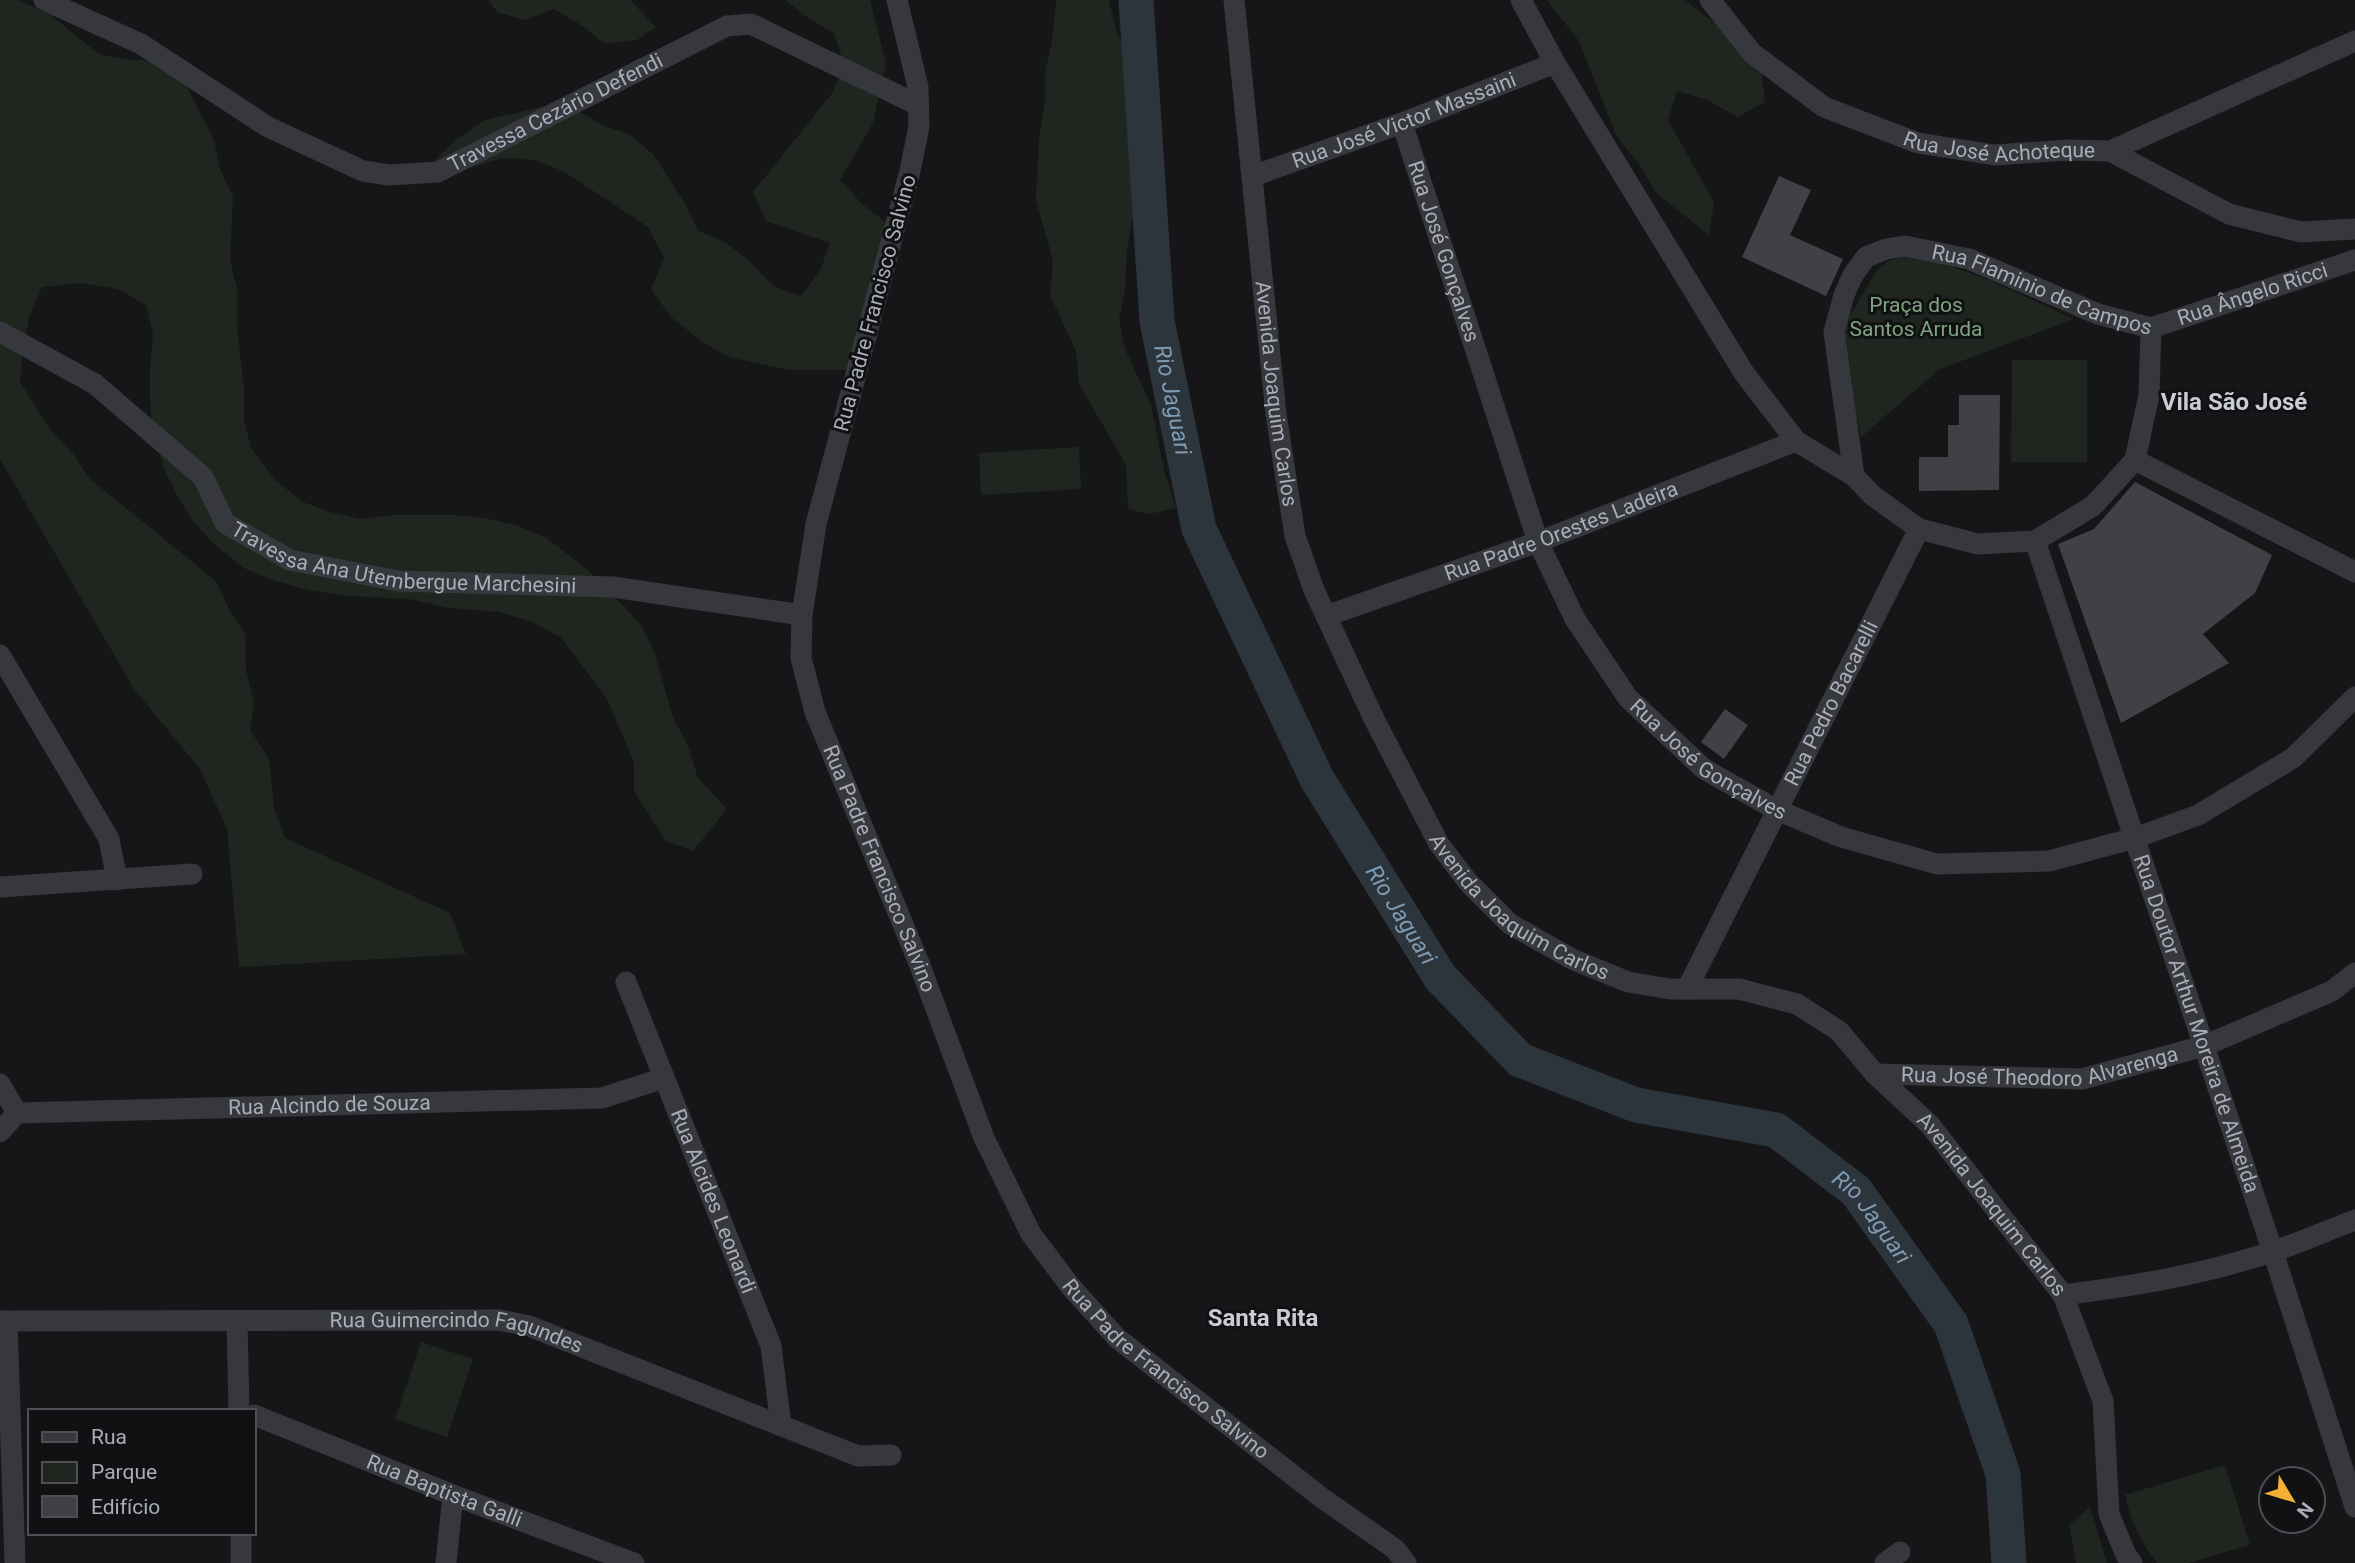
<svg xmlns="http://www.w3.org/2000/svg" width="2355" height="1563" viewBox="0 0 2355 1563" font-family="Roboto,sans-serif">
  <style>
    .green { fill: #1e261f }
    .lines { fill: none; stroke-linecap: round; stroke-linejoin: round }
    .river { stroke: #2c353c; stroke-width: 35 }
    .building { fill: #404145 }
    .minor { stroke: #37383d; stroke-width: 21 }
    .labels { text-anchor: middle; stroke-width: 6; stroke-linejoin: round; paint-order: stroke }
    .street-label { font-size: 21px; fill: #a8adb8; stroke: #111113 }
    .park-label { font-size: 21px; fill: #7fa381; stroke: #111113 }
    .water-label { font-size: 23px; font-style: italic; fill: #7f9bb3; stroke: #111113 }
    .quarter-label { font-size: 24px; font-weight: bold; fill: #c9ccd4; stroke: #111113 }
  </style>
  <rect width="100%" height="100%" fill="#161618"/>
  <!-- green -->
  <path class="green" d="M0,0H17L48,13L99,54L129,60H159L184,81L214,140L220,169L233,197L230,260L237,289V325L244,390V419L251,448L274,479L303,502L330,512L360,519L393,515H452L485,518L516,525L547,538L597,578L642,626L655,654L672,715L688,746L698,778L727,809L693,851L666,841L634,791V762L607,699L561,638L533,622L499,612L449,608L409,599L346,596L309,590L275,581L244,568L215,545L193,521L177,496L164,468L154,436L150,403V367L153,334L146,305L118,289L81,283L42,287L29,318L23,348L20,382L51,431L74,455L90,479L216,581L229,609L245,633L246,670L254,703L250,730L269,759L274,808L285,838L450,913L466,954L239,967L227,829L200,769L134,689L0,459Z
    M488,0H630L656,27L637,40L605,44L581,25L554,9L525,20L497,12Z
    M786,0H870L886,63L873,123L840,180L862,204L888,224L891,286L859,370H788L728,357L700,340L671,317L651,289L664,258L648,227L563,171L535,160L502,158L470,168L433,162L457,139L485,120L542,107H572L600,124L628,134L653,154L685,203L698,231L725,242L750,262L773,286L800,296L820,271L830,243L766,221L753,192L833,92L844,64L834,33L805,16Z
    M1056,0H1109L1117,34L1133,59V118L1130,151L1133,184V213L1127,250L1125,290L1119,320L1125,349L1151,405L1164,470L1176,508L1149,514L1128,509L1126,465L1079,384L1076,351L1050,295L1053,261L1036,201L1039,138L1045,101V72L1052,41Z
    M1547,0H1685L1733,38L1761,69L1765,102L1738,117L1707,100L1677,91L1668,120L1714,202L1709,235L1655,192L1640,165L1621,142L1614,130L1579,41Z
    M1902,256L1941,263L1987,279L2074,319L1940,369L1861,437L1851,394L1842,329L1877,270L1888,261Z
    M2012,360H2087V462H2011Z
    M1079,447L1081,489L981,495L979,453Z
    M421,1342L473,1359L447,1437L395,1419Z
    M2225,1465L2250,1545L2188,1563H2157C2141,1543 2130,1520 2125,1495Z
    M2090,1507L2107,1563H2076L2069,1525Z"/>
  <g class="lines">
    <!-- river -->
    <path class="river" id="s1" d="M1136,0L1157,321L1199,529L1317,779L1440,977L1520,1060L1636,1105L1776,1130L1856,1191L1951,1324L2003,1474L2009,1563"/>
  </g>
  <!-- building -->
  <path class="building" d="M1779,176L1811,190L1790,235L1843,259L1826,296L1742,257Z
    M1959,395H2000L1999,490L1919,491V457H1948V425H1959Z
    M2135,482L2272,555L2255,593L2203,634L2229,663L2121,723L2058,544L2094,529Z
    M1725,709L1748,725L1724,759L1701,742Z"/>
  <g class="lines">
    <!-- minor -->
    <g class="minor">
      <path id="s2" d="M44,0L141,44L268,127L363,171L389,175L438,172L727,26L751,24L918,105"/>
      <path id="s3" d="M897,0L918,87L919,127L909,175L816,524L802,615L801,658L815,712L919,963L984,1138L1031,1234L1071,1287L1117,1338L1322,1498L1395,1549L1406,1563"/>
      <path id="s4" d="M1234,0L1276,414L1295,536L1314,590L1374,719L1439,844L1468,882L1510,924L1572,959L1628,982L1670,989H1739L1797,1004L1839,1031L1875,1074L1930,1125L2063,1295L2103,1401L2109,1514L2126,1555L2132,1563"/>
      <path d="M1521,0L1555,63L1744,373L1796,441L1854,476L1872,495L1919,529L1978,544L2035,541L2093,506L2135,460L2149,395L2151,328"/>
      <path id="s5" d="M1710,0L1752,53L1824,107L1918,143L1995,155L2068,150L2110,151L2355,41"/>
      <path id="s6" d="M1402,123L1538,542L1575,619L1628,698L1704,769L1777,810L1841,837L1937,864L2049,861L2135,838L2198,815L2293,758L2355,697"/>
      <path d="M2110,151L2229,214L2301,232L2355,229"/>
      <path id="s7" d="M1253,176L1402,123L1555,63"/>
      <path id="s8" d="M2151,328L2355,260"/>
      <path id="s9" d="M0,332L95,384L203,477L225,523L290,560L398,581L613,587L802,615"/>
      <path d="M2135,460L2355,572"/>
      <path id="s10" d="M1854,476L1834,332L1844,295L1853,275L1866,257L1886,249L1905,246L1969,259L2098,314L2151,328"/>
      <path id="s11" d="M2035,541L2273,1252L2355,1507"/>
      <path id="s12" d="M1326,616L1538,542L1796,441"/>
      <path d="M0,655L109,839L117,880"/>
      <path d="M0,887L192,874"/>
      <path id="s13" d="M626,982L771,1346L781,1426"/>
      <path id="s14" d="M1687,989L1919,529"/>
      <path id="s15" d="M1875,1074L2082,1079L2204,1046L2332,991L2355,973"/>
      <path d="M0,1084L17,1113"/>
      <path id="s16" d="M0,1132L17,1113L602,1098L664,1078"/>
      <path d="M2063,1295C2134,1286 2207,1274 2274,1251C2302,1242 2328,1230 2355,1220"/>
      <path id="s17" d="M0,1321L499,1320L529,1326L858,1456L891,1455"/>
      <path d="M7,1321L15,1563"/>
      <path d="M237,1322L239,1411"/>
      <path id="s18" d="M254,1415L453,1495L634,1563"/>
      <path d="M241,1533V1563"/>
      <path d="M446,1563L453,1495"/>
      <path d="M1885,1563L1900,1552"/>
    </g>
  </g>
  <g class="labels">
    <!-- street labels -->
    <g class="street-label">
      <text dy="7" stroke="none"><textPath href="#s2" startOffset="570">Travessa Cezário Defendi</textPath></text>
      <text dy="7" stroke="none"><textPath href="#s7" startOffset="161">Rua José Victor Massaini</textPath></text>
      <text dy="7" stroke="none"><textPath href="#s5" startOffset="340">Rua José Achoteque</textPath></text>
      <text dy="7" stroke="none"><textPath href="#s6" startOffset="135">Rua José Gonçalves</textPath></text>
      <text dy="7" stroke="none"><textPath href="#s10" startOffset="413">Rua Flaminio de Campos</textPath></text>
      <text dy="7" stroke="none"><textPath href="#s8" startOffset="107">Rua Ângelo Ricci</textPath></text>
      <text transform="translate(875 303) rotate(-75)" y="7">Rua Padre Francisco Salvino</text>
      <text dy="7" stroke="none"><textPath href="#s4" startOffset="396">Avenida Joaquim Carlos</textPath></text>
      <text dy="7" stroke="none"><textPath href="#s12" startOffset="250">Rua Padre Orestes Ladeira</textPath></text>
      <text dy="7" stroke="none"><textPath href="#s9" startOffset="488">Travessa Ana Utembergue Marchesini</textPath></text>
      <text dy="7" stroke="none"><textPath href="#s14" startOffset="320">Rua Pedro Bacarelli</textPath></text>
      <text dy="7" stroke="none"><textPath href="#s6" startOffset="723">Rua José Gonçalves</textPath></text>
      <text dy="7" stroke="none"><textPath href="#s3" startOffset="900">Rua Padre Francisco Salvino</textPath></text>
      <text dy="7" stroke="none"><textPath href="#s4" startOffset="984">Avenida Joaquim Carlos</textPath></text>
      <text dy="7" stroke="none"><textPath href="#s11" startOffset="509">Rua Doutor Arthur Moreira de Almeida</textPath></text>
      <text dy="7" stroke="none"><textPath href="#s15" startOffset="166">Rua José Theodoro Alvarenga</textPath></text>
      <text dy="7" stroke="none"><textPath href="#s16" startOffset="338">Rua Alcindo de Souza</textPath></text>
      <text dy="7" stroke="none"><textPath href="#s13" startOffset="236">Rua Alcides Leonardi</textPath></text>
      <text dy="7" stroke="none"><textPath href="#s4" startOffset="1572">Avenida Joaquim Carlos</textPath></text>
      <text dy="7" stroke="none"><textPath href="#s17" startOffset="458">Rua Guimercindo Fagundes</textPath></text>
      <text dy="7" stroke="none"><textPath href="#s3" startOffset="1488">Rua Padre Francisco Salvino</textPath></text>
      <text dy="7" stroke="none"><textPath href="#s18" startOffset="205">Rua Baptista Galli</textPath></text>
    </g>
    <!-- park labels -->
    <g class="park-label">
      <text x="1916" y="312">Praça dos<tspan x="1916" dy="24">Santos Arruda</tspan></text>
    </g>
    <!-- water labels -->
    <g class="water-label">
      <text dy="8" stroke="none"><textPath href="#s1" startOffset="402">Rio Jaguari</textPath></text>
      <text dy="8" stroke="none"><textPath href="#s1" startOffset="970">Rio Jaguari</textPath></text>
      <text dy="8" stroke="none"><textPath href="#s1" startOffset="1556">Rio Jaguari</textPath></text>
    </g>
    <!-- quarter labels -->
    <g class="quarter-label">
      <text x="2234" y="410">Vila São José</text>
      <text x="1263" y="1326">Santa Rita</text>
    </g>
  </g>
  <!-- legend -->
  <rect x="28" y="1409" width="228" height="126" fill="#111113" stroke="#4d4f55" stroke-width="2"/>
  <rect x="42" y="1432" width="35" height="10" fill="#37383d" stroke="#4d4f55" stroke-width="2"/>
  <text x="91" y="1444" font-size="21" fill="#a8adb8">Rua</text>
  <rect x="42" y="1462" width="35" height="21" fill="#1e261f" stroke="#4d4f55" stroke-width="2"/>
  <text x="91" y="1479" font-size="21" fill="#a8adb8">Parque</text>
  <rect x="42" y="1496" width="35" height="21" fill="#404145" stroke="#4d4f55" stroke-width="2"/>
  <text x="91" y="1514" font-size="21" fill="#a8adb8">Edifício</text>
  <!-- north arrow -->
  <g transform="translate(2292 1500) rotate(128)"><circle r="33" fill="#111113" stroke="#4d4f55" stroke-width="2"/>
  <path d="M0-5L12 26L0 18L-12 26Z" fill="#f2b134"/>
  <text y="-10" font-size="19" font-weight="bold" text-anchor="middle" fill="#a8adb8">N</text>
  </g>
</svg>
